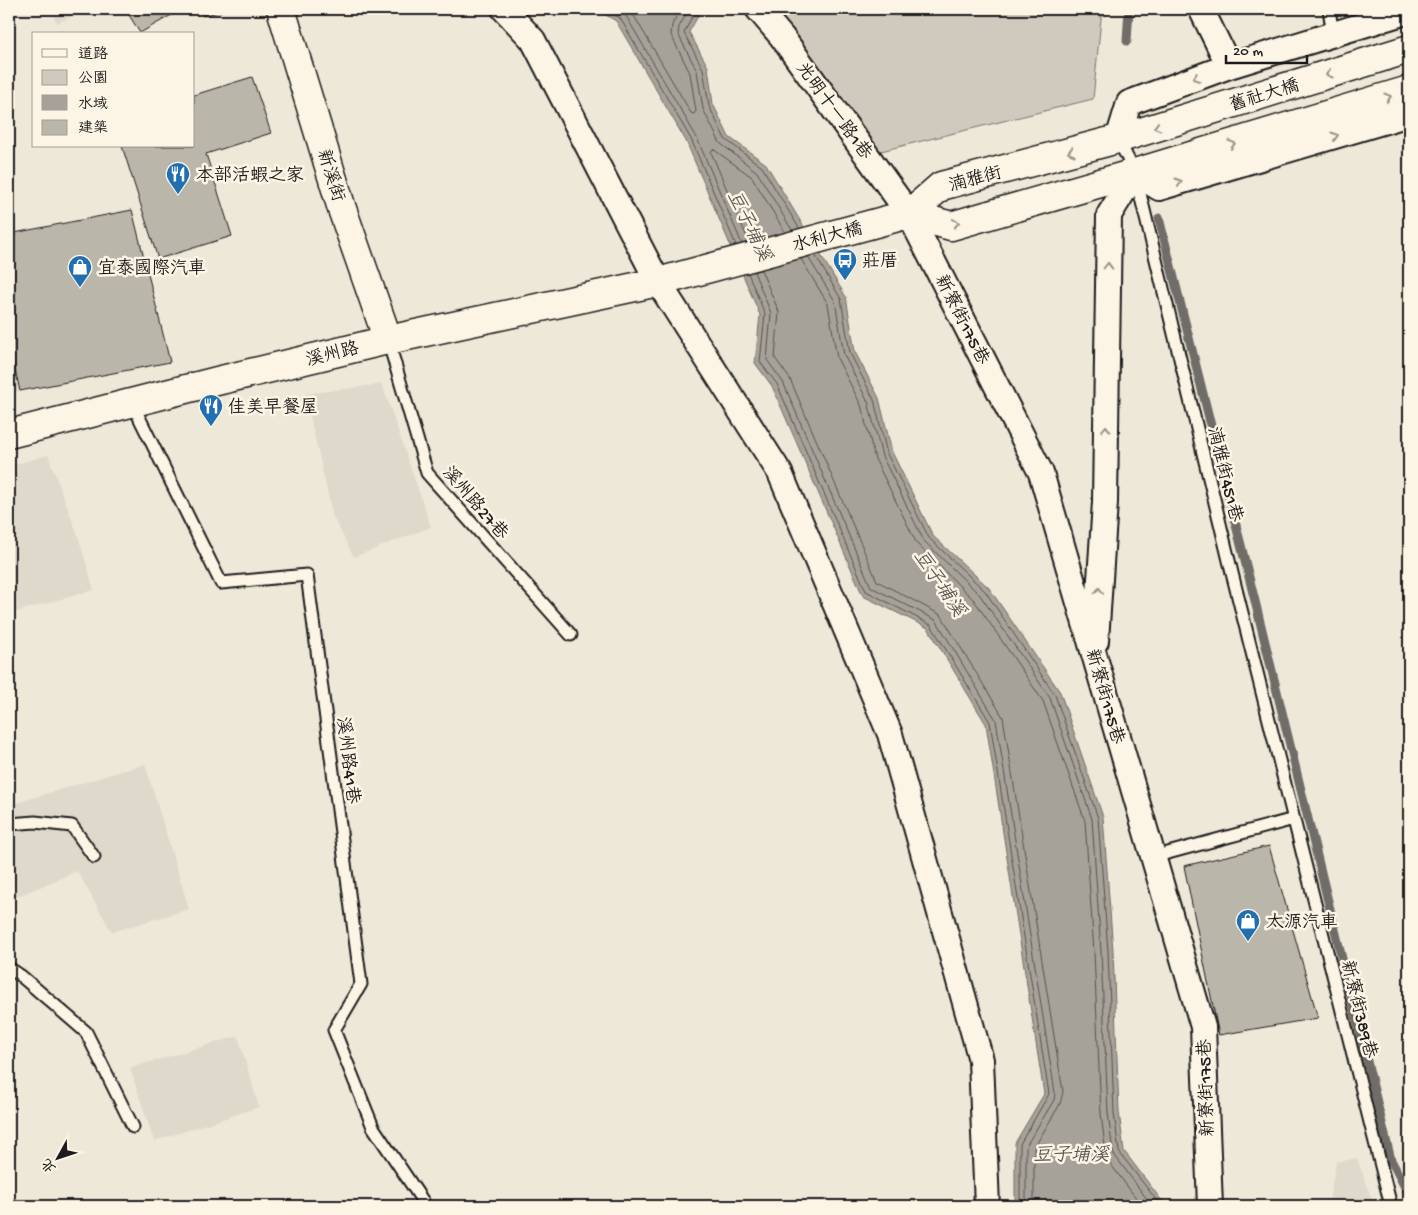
<svg xmlns="http://www.w3.org/2000/svg" width="1418" height="1215" viewBox="0 0 1418 1215" font-family="'Gochi Hand','LXGW WenKai TC',sans-serif">
  <style>
    .built { fill: #ded9cb }
    .green { fill: #cfcabd; stroke: #76736c }
    .water { fill: #a7a299; stroke: #6f6c67 }
    .lines { fill: none; stroke-linecap: round; stroke-linejoin: round }
    .shore { stroke: #54524e; stroke-width: 1 }
    .stream { stroke: #6f6c67; stroke-width: 9 }
    .building { fill: #bab6aa; stroke: #1c1c1c }
    .lane-casing { stroke: #1c1c1c; stroke-width: 15 }
    .street-casing { stroke: #1c1c1c; stroke-width: 28 }
    .secondary-casing { stroke: #1c1c1c; stroke-width: 31 }
    .lane { stroke: #fcf5e5; stroke-width: 11 }
    .street { stroke: #fcf5e5; stroke-width: 24 }
    .secondary { stroke: #fcf5e5; stroke-width: 28 }
    .oneway { stroke: #97938b }
    .labels { text-anchor: middle; stroke-width: 5; stroke-linejoin: round; paint-order: stroke }
    .street-label { font-size: 18px; fill: #1c1c1c; stroke: #fcf5e5 }
    .poi-label { font-size: 18px; fill: #1c1c1c; stroke: #fcf5e5; text-anchor: start }
    .water-label { font-size: 19px; font-style: italic; fill: #5b5854; stroke: #fcf5e5 }
  </style>
  <rect width="100%" height="100%" fill="#eee8d9"/>
  <filter id="ink" filterUnits="userSpaceOnUse"><feTurbulence type="fractalNoise" baseFrequency=".02" numOctaves="2"/><feDisplacementMap in="SourceGraphic" scale="10" xChannelSelector="R" yChannelSelector="G"/><feConvolveMatrix kernelMatrix="1 2 1 2 8 2 1 2 1" color-interpolation-filters="sRGB"/></filter>
  <g filter="url(#ink)">
    <!-- built -->
    <path class="built" d="M50,9H89L57,23Z
      M9,353L20,391L9,394Z
      M382,384L431,527L354,557L333,517L305,394Z
      M48,455L79,539L94,590L9,614V466Z
      M145,764L189,909L112,932L77,871L9,900V805Z
      M238,1036L259,1107L154,1141L130,1068Z
      M1357,1158L1374,1206H1328L1336,1162Z"/>
    <!-- green -->
    <path class="green" d="M777,9H1102L1093,99L877,152Z"/>
    <!-- water -->
    <path class="water" d="M596,9H702L689,32L708,67L713,104L729,137L766,164L846,297L855,352L879,398L892,452L933,536L989,588L1060,692L1103,817L1113,951L1119,1112L1124,1151L1162,1201L1173,1206H1015V1143L1044,1094L986,724L928,628L863,596L772,386L755,363L760,315L686,141L616,21Z"/>
    <g class="lines">
      <!-- shore -->
      <path class="shore" d="M605,9L620,18L691,139L736,245
        M618,9L626,16L696,136L742,244
        M630,9L691,113L694,114L696,111L690,73L671,35L672,25L680,9
        M689,9L679,27L678,34L697,71L703,109L720,143L757,172L792,230
        M696,9L684,33L703,69L709,106L725,139L762,167L799,228
        M749,242L711,152L713,149L752,177L785,232
        M815,255L841,299L850,353L874,400L887,454L929,538L985,591L1055,695L1098,818L1108,951L1114,1113L1119,1152L1161,1206
        M808,257L835,301L844,355L868,402L882,456L924,541L980,595L1050,698L1092,819L1101,952L1108,1113L1113,1153L1152,1206
        M801,259L828,304L837,358L861,405L875,459L917,544L974,600L1043,701L1085,821L1094,952L1101,1114L1106,1154L1109,1162L1142,1206
        M761,270L779,312L775,358L790,379L877,581L941,615L1003,717L1063,1092L1060,1104L1034,1148V1206
        M754,272L771,313L767,360L783,382L871,587L936,620L996,720L1055,1093L1054,1100L1026,1146V1206
        M748,273L765,314L760,362L777,384L866,591L931,625L990,722L1049,1094L1020,1144V1206"/>
      <!-- stream -->
      <path class="stream" d="M1127,41L1129,9
        M1159,218L1255,601L1391,1160L1409,1195"/>
    </g>
    <!-- building -->
    <path class="building" d="M129,9H182L140,33L126,10Z
      M199,9H229L203,16Z
      M252,77L271,133L206,154L232,236L158,259L122,146H194V95Z
      M132,210L170,362L20,391L9,343V234Z
      M1269,846L1318,1018L1219,1035L1184,866Z"/>
    <g class="lines">
      <!-- lane casing -->
      <g class="lane-casing">
        <path id="lane" d="M1329,9L1333,35
          M1118,139L1135,173L1233,577L1391,1206
          M388,340L427,473L571,635
          M132,403L221,583L307,575L361,984L334,1030L373,1127L426,1206
          M9,824L35,822L72,826L94,857
          M1153,857L1294,819
          M9,968L21,976L86,1032L133,1127"/>
      </g>
      <!-- street casing -->
      <g class="street-casing">
        <path id="street" d="M504,9L533,40L658,282L780,473L890,734L981,1060L987,1206
          M758,9L782,37L909,214L1041,473L1203,1027L1210,1206
          M1201,9L1229,66
          M1118,139L1129,103L1229,66L1409,11
          M1096,641L1105,502L1109,215L1135,173L1159,188L1409,114"/>
      </g>
      <!-- secondary casing -->
      <g class="secondary-casing">
        <path id="secondary" d="M281,9L342,209L388,340
          M909,214L951,226L1135,173L1409,90
          M9,434L217,381L388,340L658,282L909,214L941,186L1118,139L1409,49"/>
      </g>
      <!-- lane -->
      <use href="#lane" class="lane"/>
      <!-- street -->
      <use href="#street" class="street"/>
      <!-- secondary -->
      <use href="#secondary" class="secondary"/>
    </g>
    <!-- one-way arrows -->
    <defs><path id="oneway-chevron" d="M-2-3.5L2.5 0L-2 3.5" fill="none" stroke-width="1.6" stroke-linecap="round" stroke-linejoin="round" transform="scale(1.25)"/></defs>
    <g class="oneway">
      <use href="#oneway-chevron" transform="translate(1329 74) rotate(163)"/>
      <use href="#oneway-chevron" transform="translate(1196 78) rotate(159)"/>
      <use href="#oneway-chevron" transform="translate(1388 97) rotate(-17)"/>
      <use href="#oneway-chevron" transform="translate(1157 127) rotate(163)"/>
      <use href="#oneway-chevron" transform="translate(1335 136) rotate(-16)"/>
      <use href="#oneway-chevron" transform="translate(1232 144) rotate(-17)"/>
      <use href="#oneway-chevron" transform="translate(1071 152) rotate(165)"/>
      <use href="#oneway-chevron" transform="translate(1179 182) rotate(-16)"/>
      <use href="#oneway-chevron" transform="translate(956 223) rotate(-9)"/>
      <use href="#oneway-chevron" transform="translate(1108 266) rotate(-89)"/>
      <use href="#oneway-chevron" transform="translate(1106 429) rotate(-89)"/>
      <use href="#oneway-chevron" transform="translate(1099 591) rotate(-86)"/>
    </g>
  </g>
  <!-- icons -->
  <defs>
    <g id="restaurant-pin" transform="scale(1.25)"><path d="M0 17L-7.5 6A9.5 9.5 0 1 1 7.5 6Z" fill="#1f6fb2" stroke="#fcf5e5"/><path d="M-5-6h1v4h1v-4h1v4h1v-4h1v5L-1.5 .5V6h-2V.5L-5-1ZM5-6V6H3V1.5H1.5Q1.5-4 5-6Z" fill="#fff"/></g>
    <g id="bus-pin" transform="scale(1.25)"><path d="M0 17L-7.5 6A9.5 9.5 0 1 1 7.5 6Z" fill="#1f6fb2" stroke="#fcf5e5"/><path d="M-5-6H5V4H4V6H2V4H-2V6H-4V4H-5ZM-3.5-4V0h7V-4ZM-3.5 1.2v1.5H-2V1.2ZM2 1.2v1.5H3.5V1.2Z" fill="#fff"/></g>
    <g id="shop-pin" transform="scale(1.25)"><path d="M0 17L-7.5 6A9.5 9.5 0 1 1 7.5 6Z" fill="#1f6fb2" stroke="#fcf5e5"/><path d="M-5-2.5h2.3a2.7 3.5 0 0 1 5.4 0H5L5.5 6h-11ZM-1.5-2.5h3a1.5 2.3 0 0 0-3 0Z" fill="#fff"/></g>
  </defs>
  <g fill-rule="evenodd">
    <use href="#restaurant-pin" x="178" y="174"/>
    <use href="#bus-pin" x="845" y="260"/>
    <use href="#shop-pin" x="80" y="267"/>
    <use href="#restaurant-pin" x="211" y="406"/>
    <use href="#shop-pin" x="1248" y="921"/>
  </g>
  <g class="labels">
    <!-- street labels -->
    <g class="street-label">
      <text transform="translate(1264 94) rotate(-17)" y="6">舊社大橋</text>
      <text transform="translate(835 110) rotate(54)" y="6">光明十一路1巷</text>
      <text transform="translate(332 175) rotate(73)" y="6">新溪街</text>
      <text transform="translate(975 178) rotate(-15)" y="6">湳雅街</text>
      <text transform="translate(827 236) rotate(-15)" y="6">水利大橋</text>
      <text transform="translate(963 319) rotate(63)" y="6">新寮街175巷</text>
      <text transform="translate(332 353) rotate(-14)" y="6">溪州路</text>
      <text transform="translate(1226 474) rotate(76)" y="6">湳雅街451巷</text>
      <text transform="translate(476 502) rotate(49)" y="6">溪州路27巷</text>
      <text transform="translate(1106 696) rotate(74)" y="6">新寮街175巷</text>
      <text transform="translate(349 760) rotate(83)" y="6">溪州路41巷</text>
      <text transform="translate(1360 1009) rotate(76)" y="6">新寮街389巷</text>
      <text transform="translate(1205 1088) rotate(-92)" y="6">新寮街175巷</text>
    </g>
    <!-- poi labels -->
    <g class="poi-label">
      <text x="196" y="180">本部活蝦之家</text>
      <text x="862" y="266">莊厝</text>
      <text x="98" y="273">宜泰國際汽車</text>
      <text x="228" y="412">佳美早餐屋</text>
      <text x="1266" y="927">太源汽車</text>
    </g>
    <!-- water labels -->
    <g class="water-label">
      <text transform="translate(751 225) rotate(64)" y="7">豆子埔溪</text>
      <text transform="translate(941 582) rotate(56)" y="7">豆子埔溪</text>
      <text x="1071" y="1160">豆子埔溪</text>
    </g>
  </g>
  <!-- margin -->
  <rect width="1418" height="1215" fill="none" stroke="#fcf5e5" stroke-width="30"/>
  <rect x="15" y="15" width="1388" height="1185" fill="none" stroke="#1c1c1c" stroke-width="2" filter="url(#ink)"/>
  <!-- legend -->
  <rect x="32" y="32" width="162" height="115" fill="#fcf5e5" stroke="#a29e95"/>
  <rect x="42" y="49" width="25" height="8" fill="#fcf5e5" stroke="#a29e95"/>
  <text x="78" y="58" font-size="15" fill="#1c1c1c">道路</text>
  <rect x="42" y="70" width="25" height="15" fill="#cfcabd" stroke="#a29e95"/>
  <text x="78" y="82" font-size="15" fill="#1c1c1c">公園</text>
  <rect x="42" y="95" width="25" height="15" fill="#a7a299" stroke="#a29e95"/>
  <text x="78" y="108" font-size="15" fill="#1c1c1c">水域</text>
  <rect x="42" y="120" width="25" height="15" fill="#bab6aa" stroke="#a29e95"/>
  <text x="78" y="132" font-size="15" fill="#1c1c1c">建築</text>
  <!-- north arrow -->
  <g transform="translate(58 1158) rotate(230)" stroke="#fcf5e5" stroke-width="4" paint-order="stroke">
  <path d="M0-4L9 19L0 12L-9 19Z" fill="#1c1c1c"/>
  <text y="-8" font-size="14" font-weight="bold" text-anchor="middle" fill="#1c1c1c">北</text>
  </g>
  <!-- scale -->
  <path d="M1226 55v8h81v-8" fill="none" stroke="#1c1c1c" stroke-width="2.5"/>
  <text x="1233" y="55" font-size="15" fill="#1c1c1c" stroke="#fcf5e5" stroke-width="4" paint-order="stroke">20 m</text>
</svg>
